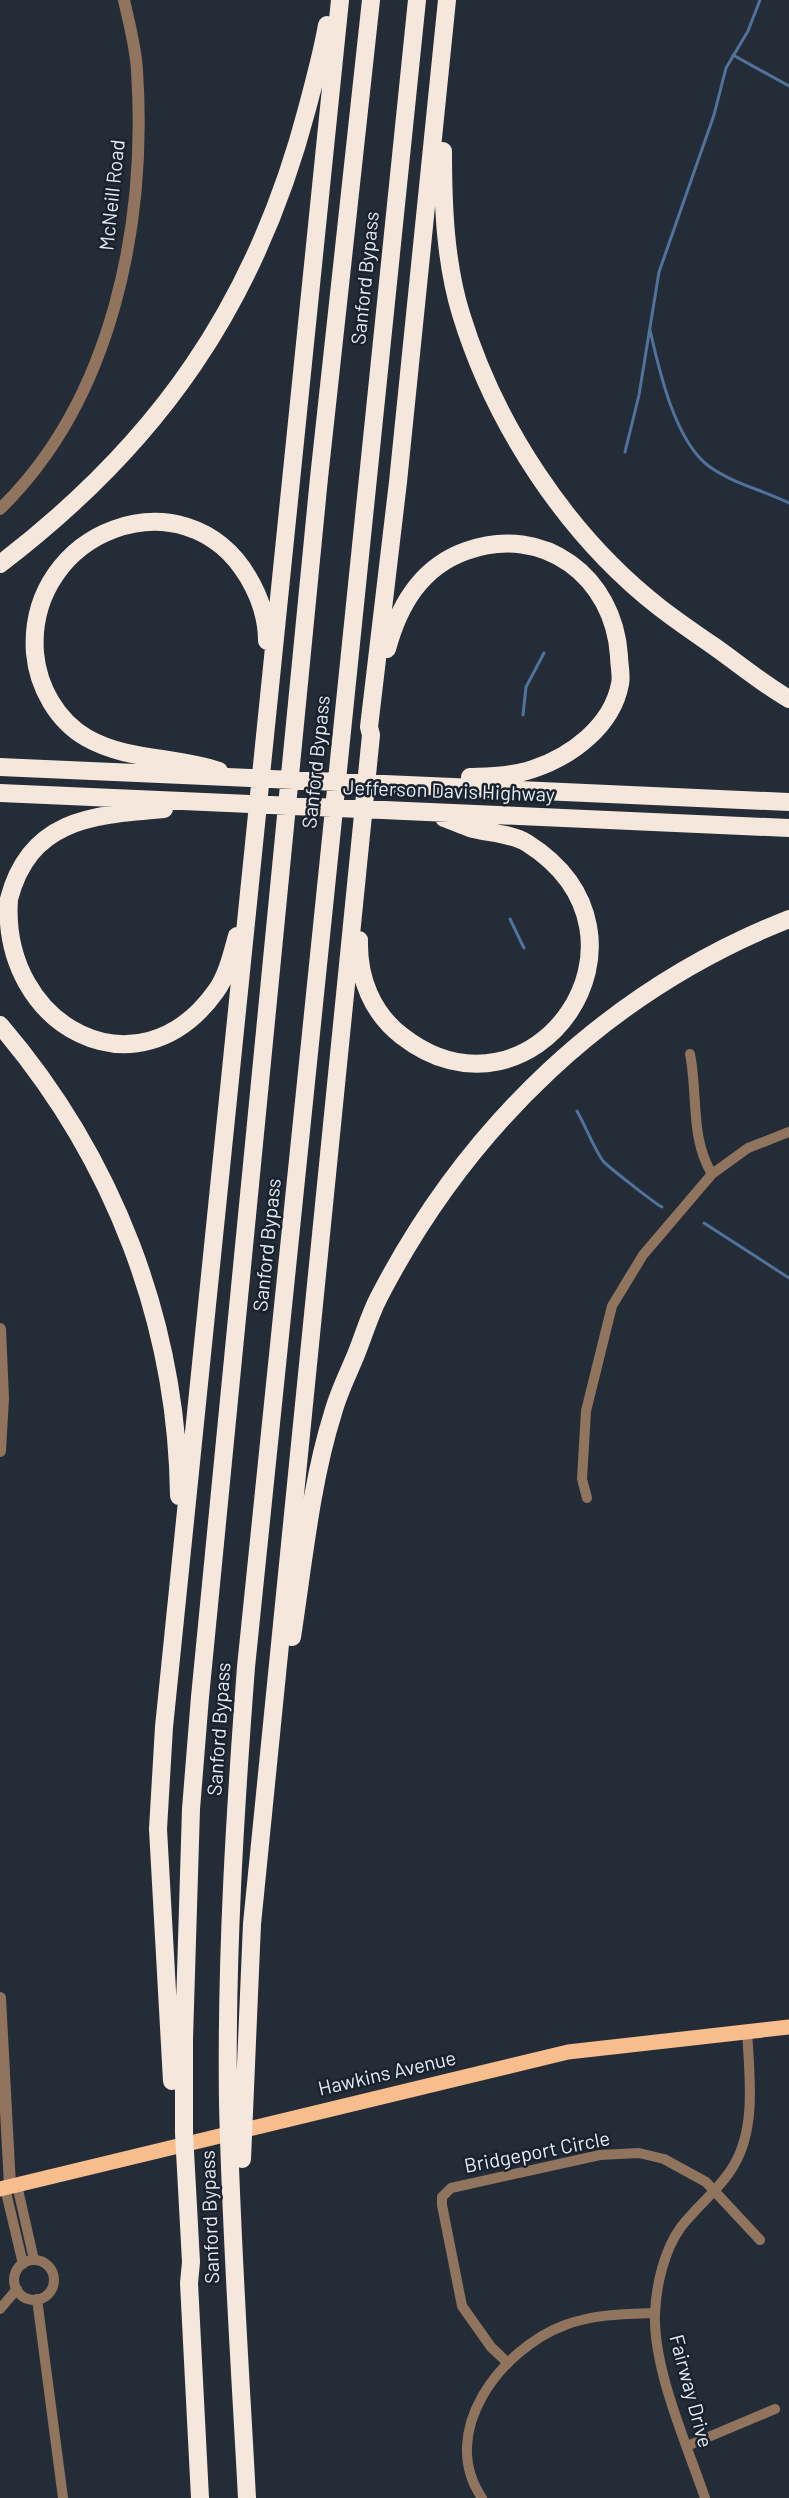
<svg xmlns="http://www.w3.org/2000/svg" width="789" height="2498" viewBox="0 0 789 2498" font-family="Barlow,sans-serif">
  <style>
    .lines { fill: none; stroke-linecap: round; stroke-linejoin: round }
    .stream { stroke: #50729b; stroke-width: 3 }
    .minor { stroke: #91745e; stroke-width: 10 }
    .tertiary { stroke: #91745e; stroke-width: 12 }
    .primary { stroke: #f8bd8d; stroke-width: 15 }
    .motorway { stroke: #f6e7dc; stroke-width: 18 }
    .labels { text-anchor: middle; stroke-width: 5; stroke-linejoin: round; paint-order: stroke }
    .street-label { font-size: 20px; fill: #e7ecf4; stroke: #1a222d }
  </style>
  <rect width="100%" height="100%" fill="#242c37"/>
  <g class="lines">
    <!-- stream -->
    <path class="stream" d="M733,55L789,86
      M650,330C659,370 675,442 710,467C734,484 763,490 789,503
      M625,452L639,395L659,272L714,115L726,68L748,31L760,0
      M523,715L526,687L544,653
      M510,919L524,948
      M577,1111C586,1127 593,1147 603,1161C606,1165 658,1206 662,1207
      M704,1223L789,1278"/>
    <!-- minor -->
    <path class="minor" d="M690,1054C698,1093 690,1139 712,1174
      M587,1498L582,1479L586,1411L612,1306L643,1255L712,1174L748,1148L789,1132
      M17,2185L34,2260
      M5,2188L23,2264
      M14 2280a20 20 0 1 1 40 0a20 20 0 1 1-40 0Z
      M37,2299L63,2498
      M0,2309L17,2289
      M508,2363L491,2347L462,2306L442,2205V2197L451,2188L600,2155L639,2153L664,2159L706,2182L760,2240
      M687,2446L775,2409
      M482,2498C437,2432 501,2349 565,2325C595,2314 624,2314 655,2313
      M705,2498C687,2445 653,2369 655,2314C656,2286 664,2250 681,2227C697,2206 721,2188 734,2165C757,2126 749,2073 747,2030"/>
    <!-- tertiary -->
    <path class="tertiary" d="M0,509C113,399 147,223 137,71C136,48 129,23 124,0
      M0,1329L3,1398L0,1451
      M0,1998L10,2186"/>
    <!-- primary -->
    <path class="primary" d="M0,2189L568,2052L789,2027"/>
    <!-- motorway -->
    <path class="motorway" d="M443,151C443,205 445,262 461,314C495,425 567,535 659,607C677,621 696,634 715,647C739,664 763,684 789,699
      M0,564C159,443 256,303 307,109C314,82 322,54 327,25
      M387,649C399,605 421,567 466,551C544,523 614,577 619,656C619,665 622,676 620,684C612,726 572,756 533,769C513,776 491,776 470,777
      M0,767L789,802
      M219,771C177,756 127,761 87,738C57,721 38,687 35,653C26,530 185,471 248,577C260,597 267,617 267,641
      M0,793L789,828
      M164,809C94,815 30,818 9,899C0,1027 139,1100 216,991C227,976 232,954 237,936
      M359,940C358,978 372,1013 402,1036C532,1137 675,937 527,843C511,833 487,833 470,828C461,825 453,821 444,818
      M0,1025C113,1157 177,1322 179,1496
      M292,1637C303,1566 311,1482 333,1413C338,1394 347,1376 355,1357C363,1338 369,1316 379,1297C468,1125 609,990 789,919
      M172,2081L158,1829L164,1727L340,0
      M242,2159L252,1924L371,735L369,727L398,482L447,0
      M200,2498L189,2283L191,2262L184,2133V2039L191,1809L200,1697L319,478L371,0
      M247,2498C240,2366 231,2235 228,2103C226,1957 235,1812 246,1667L417,0"/>
  </g>
  <g class="labels">
    <!-- street labels -->
    <g class="street-label">
      <text transform="translate(112 195) rotate(-84)" y="7">McNeill Road</text>
      <text transform="translate(365 278) rotate(-84)" y="7">Sanford Bypass</text>
      <text transform="translate(316 762) rotate(-84)" y="7">Sanford Bypass</text>
      <text transform="translate(449 791) rotate(2)" y="7">Jefferson Davis Highway</text>
      <text transform="translate(267 1245) rotate(-84)" y="7">Sanford Bypass</text>
      <text transform="translate(219 1729) rotate(-86)" y="7">Sanford Bypass</text>
      <text transform="translate(387 2073) rotate(-13)" y="7">Hawkins Avenue</text>
      <text transform="translate(537 2152) rotate(-11)" y="7">Bridgeport Circle</text>
      <text transform="translate(210 2217) rotate(-92)" y="7">Sanford Bypass</text>
      <text transform="translate(691 2391) rotate(75)" y="7">Fairway Drive</text>
    </g>
  </g>
</svg>
